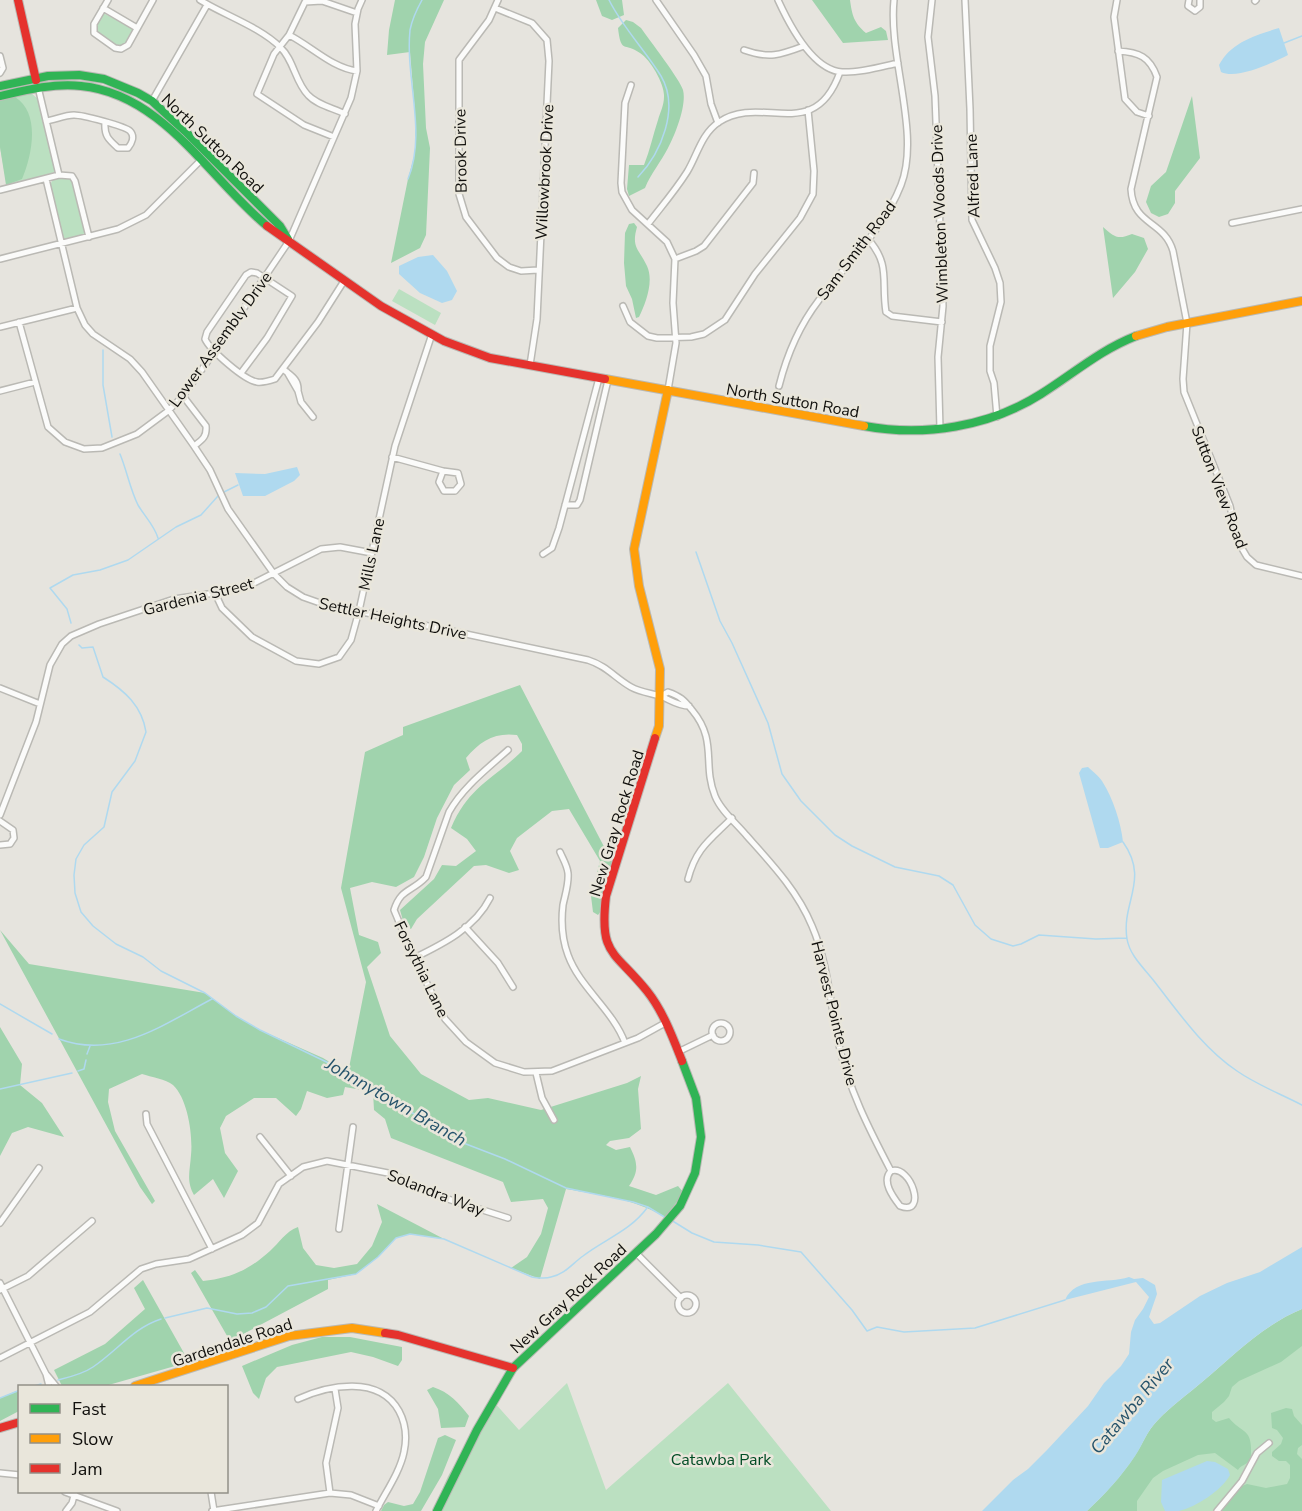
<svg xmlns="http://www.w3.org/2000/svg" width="1302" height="1511" viewBox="0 0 1302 1511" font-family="'Nunito Sans',sans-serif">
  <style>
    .green { fill: #bbe0c1 }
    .forest { fill: #a0d3ad }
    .water { fill: #afd9ef }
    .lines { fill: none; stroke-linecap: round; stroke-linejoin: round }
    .stream { stroke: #afd9ef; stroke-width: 1.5 }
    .street-casing { stroke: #bab9b4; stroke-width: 8 }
    .fast-casing { stroke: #bab9b4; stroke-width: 10 }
    .slow-casing { stroke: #bab9b4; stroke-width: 10 }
    .jam-casing { stroke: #bab9b4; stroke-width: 10 }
    .street { stroke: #fbfbfa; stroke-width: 5 }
    .fast { stroke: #30b455; stroke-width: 8 }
    .slow { stroke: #ff9f0a; stroke-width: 8 }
    .jam { stroke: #e5322d; stroke-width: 8 }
    .labels { text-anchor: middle; stroke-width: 5; stroke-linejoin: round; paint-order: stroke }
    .street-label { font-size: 16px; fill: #100f0c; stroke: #e9e6db }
    .park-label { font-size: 16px; fill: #004c24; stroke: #e9e6db }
    .water-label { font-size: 18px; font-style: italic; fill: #25536b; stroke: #e9e6db }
  </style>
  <rect width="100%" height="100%" fill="#e6e4de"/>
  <!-- green -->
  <path class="green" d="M103,13L132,28L133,31L125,44L116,46L96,33L95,26Z
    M31,93L38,99L55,172L7,186L0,147V99Z
    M66,177L73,180L85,230L83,236L68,240L64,238L62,234L50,185L53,179Z
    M399,289L441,313L435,325L392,301Z
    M1302,1309V1511H1087C1112,1488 1132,1463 1148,1433Z
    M567,1383L606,1490L728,1383L831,1511H433L448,1476L493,1401L519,1430Z"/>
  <!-- forest -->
  <path class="forest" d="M395,0H444L425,42L423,64L426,128L430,148L426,235L420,248L391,263L408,179L415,153V113L410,52L387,55L389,30Z
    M596,0H622L624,15L612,20L602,16Z
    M812,0H850C852,15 854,23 866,33L881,27L886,31L888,40L843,43Z
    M626,20L633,22L641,28C648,38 681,81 683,90C687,105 675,135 668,148C661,162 651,173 645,188L629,196L627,189L629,165H644C650,150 653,135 658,120C660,113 664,105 664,97C665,85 651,60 640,53C624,42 621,54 618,28Z
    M1192,96L1200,158L1175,191V203L1168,214L1159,217L1151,213L1146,202L1151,186L1166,172Z
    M15,97C41,113 32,156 22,179L6,185L0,147V101Z
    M634,223L637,227C631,248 639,249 647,266C654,281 646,303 639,317L636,318L632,299L626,286L624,263L625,233L629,224Z
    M1103,227C1114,237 1118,240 1132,234L1144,238L1148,249L1135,272L1113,298Z
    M520,685L612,862L604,892L601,911L598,915L593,912L591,896L600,861L569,809L552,811L517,838L510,851L519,870L509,873L486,865L474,866L417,919L411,929L404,924L400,910L434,879L442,865L456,866L476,851L467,839L451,828C469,786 493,780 522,751V744L517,735C495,732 480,741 466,758L470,770L454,785L437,818L424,857L414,877L396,887L372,882L350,888L359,935L378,942L381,953L367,967L390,1036L421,1074L469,1100L488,1098L541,1110L627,1083L641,1076L638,1089L641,1129L629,1138L610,1141L606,1145L616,1150L630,1147C638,1163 639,1171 629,1186L656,1195L678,1186L684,1193L665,1217C635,1199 600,1195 566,1189L540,1279L511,1268L527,1257L541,1234L548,1208L543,1199L511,1202L503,1182L391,1138L385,1119L374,1110L373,1092L345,1087L343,1095L327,1098L307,1091L301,1109L296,1116L276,1098H254L226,1116L220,1128L225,1153L238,1171L224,1198L213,1179L194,1195C186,1181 190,1171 191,1155C193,1136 188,1099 173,1085C166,1079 151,1077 142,1074L109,1089L108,1102L115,1131L155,1201L152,1204L140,1187L0,930L29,964L205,993L236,1016L260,1030L323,1058L348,1073L366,982L341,888L365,752L403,735V727Z
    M0,1027L22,1064L20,1085L42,1103L64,1137L28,1127L12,1133L0,1156Z
    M377,1204L444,1239L410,1234L396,1238L378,1257L356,1274L328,1280V1289L230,1341L191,1273L195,1270L203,1281C231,1278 249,1270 270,1251C280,1242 285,1232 298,1227L303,1248L316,1265L334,1268L357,1264L372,1246L382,1222Z
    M143,1280L189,1362L105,1386H62L54,1370L105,1344L145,1309L134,1288Z
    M1302,1309V1346L1281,1362L1239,1381L1232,1387L1229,1396L1224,1402L1212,1412V1419L1216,1422L1229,1418C1241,1433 1252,1428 1251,1452C1251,1455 1251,1459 1249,1461C1246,1465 1241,1465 1238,1470L1215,1453L1198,1455L1163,1471L1153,1478L1137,1501V1511H1087C1105,1494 1121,1477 1135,1456C1143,1444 1147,1431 1157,1421C1171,1406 1187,1395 1202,1382C1234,1355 1263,1325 1302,1309Z
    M322,1337H350L402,1347V1360L398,1366L373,1357L351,1352L277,1367L266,1378L259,1399L253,1393L242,1366L292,1345Z
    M433,1387C449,1392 459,1403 469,1416L465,1427L441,1428L438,1409L427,1390Z
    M19,1390V1411L0,1421V1398Z
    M1286,1408L1292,1409L1294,1416L1302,1425V1445L1298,1448L1297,1454L1302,1459V1511H1221L1242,1486L1247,1484L1266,1488L1287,1484L1290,1478V1465L1286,1461H1279L1272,1456V1452L1281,1444L1283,1438L1277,1430L1272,1428L1271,1413Z
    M445,1435L456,1440L442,1475L421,1511H381L384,1505L388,1502L404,1506L413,1504L420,1492L438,1438Z"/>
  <!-- water -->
  <path class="water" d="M1279,28L1288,55C1272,63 1237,80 1221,72L1219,65C1231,42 1256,35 1279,28Z
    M433,255L447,271L457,291L452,300L442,303L420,293L399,274V266L418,257Z
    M297,467L300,475L294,481L265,496H243L235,473L265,474Z
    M1088,767C1093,772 1099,776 1102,781C1113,798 1121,823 1123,842L1108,848H1100L1079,773L1082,768Z
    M1302,1247V1309C1263,1325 1234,1355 1202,1382C1187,1395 1171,1406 1157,1421C1147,1431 1143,1444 1135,1456C1121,1477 1105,1494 1087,1511H982L1013,1480L1028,1469L1047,1450L1088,1406L1104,1383L1121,1366L1129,1354L1131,1332L1135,1320L1143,1309L1149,1297L1136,1282L1065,1300C1076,1276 1107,1284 1129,1277L1134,1279L1143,1278L1155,1285L1157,1294L1149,1317L1154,1324L1160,1323L1200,1296L1227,1283L1260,1272Z
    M1207,1461L1215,1462L1228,1469L1230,1475C1221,1491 1196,1507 1179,1511C1175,1511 1169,1511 1165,1511L1161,1502L1162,1480Z"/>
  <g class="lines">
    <!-- stream -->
    <path class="stream" d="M609,0C623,28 645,50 661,76C680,108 661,153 638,177
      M1284,43L1302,36
      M408,179C427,132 405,79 410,30C412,20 417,9 422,0
      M103,350V385L112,437
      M120,454C127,471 130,489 138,505C145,517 154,525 158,538
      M224,492L238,485
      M696,552L720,621L732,643L768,723L782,774L801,801L835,835L852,846L895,867L939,876L953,885L975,925L991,939L1013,946L1021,944L1039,935L1096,939L1127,938
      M71,623L67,609L50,588L73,575L100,570L128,560L176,527L201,515L218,496
      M79,645L82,648L93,647L103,677C125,691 142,706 146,732L135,761L112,792L104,827L84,845L76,859L74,875L75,893L81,912L93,926L116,944L143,957L161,971L205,993L236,1016L260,1030L341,1069L369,1086L391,1103L421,1117L453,1139L505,1159L566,1188L633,1202L648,1207L666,1218
      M1123,842C1150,880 1121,902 1127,939C1130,956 1144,968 1154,981C1179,1013 1203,1048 1237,1071C1257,1085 1281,1094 1302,1105
      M0,1004L52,1034
      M59,1039C116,1060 164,1024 212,999
      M87,1054L90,1046
      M78,1071L84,1069L86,1060
      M0,1089L72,1073
      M671,1220L692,1233L714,1242L758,1245L801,1252L852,1310L867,1331L877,1327L904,1332L975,1328L1065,1300
      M165,1318L207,1308L237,1314L252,1313L266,1307L288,1286L356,1274L378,1257L396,1238L410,1234L444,1239L532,1277C539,1278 545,1279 551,1277C565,1274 572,1264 583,1256C605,1239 630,1231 647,1208
      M58,1380C70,1377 83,1374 93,1367C117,1351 133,1328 161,1319
      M34,1386L41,1384
      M0,1398L20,1390"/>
    <!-- street casing -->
    <g class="street-casing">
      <path id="street" d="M108,0L94,24V33L115,48L121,49L128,45L153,0
        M200,0C224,15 260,27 280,47C294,60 295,82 308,95C317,105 333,108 345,114
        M498,0L489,20L459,60V194L466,217L497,258L509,267L521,271L538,270
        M656,0L694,55L706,76L711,104L718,123
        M778,0C789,24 812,70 842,72C860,73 880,67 898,63
        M932,0L928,37L935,96L943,306L938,357L940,429
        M965,0L970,109L972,220L995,268L1000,283L1001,302L990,346V371L994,383L997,417
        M1117,0L1114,17L1125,99L1137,112L1149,116
        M1189,0L1188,6L1195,11L1200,7V0
        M1255,1L1256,0
        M103,8L137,28
        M495,8L532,23L547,40L549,61L537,319L530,365
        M289,35C311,46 332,68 357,71
        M744,50C769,59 780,55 804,46
        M1118,51C1139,52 1150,57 1157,77L1131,189C1133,226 1164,220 1173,251L1187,323L1183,379L1184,392L1230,506L1237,540L1247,557L1256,565L1302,576
        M0,56L3,68L0,73
        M631,85L625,103L621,183L622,192L632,210L667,242L675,259L673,303L676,343L668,390
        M38,87L59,175
        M152,101L207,5
        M46,121C54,120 65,115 74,115C82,115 125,126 130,131C135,136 132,143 128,148H118C109,140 104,136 105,123
        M334,137L304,125L257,94L274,54L289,35L305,2L322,1L357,13
        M46,179L77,308L85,325L93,334L130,359L142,372L194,446L210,470L228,509L274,574L287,587L303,597L320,603L588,660C607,666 615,678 631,687C642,693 652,693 663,697C672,701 679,706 689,706
        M0,190L59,175L72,176L75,181L89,237
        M1232,223L1302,209
        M648,224C661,207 675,191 687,172C697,156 701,134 719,122C762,93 814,145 840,72
        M868,239C891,265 881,281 886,312L892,316L942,322
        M0,259L118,229L146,215L202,159
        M675,259L696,251L704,246L753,183L754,173
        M623,306L630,322L648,336L657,338L691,337L704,334L725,320L755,274L800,218L813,194L814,171L808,110
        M19,322L48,427L65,442L84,449L102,448L137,434L168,411L183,396L215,351L289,241L351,98L357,71L355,24L358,9L362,0
        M0,327L77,308
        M283,369C290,375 299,379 298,391L287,372
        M241,373L267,338L292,296L257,273L251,272L246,275L207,332L205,339C210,350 244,380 257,382C263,383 269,381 275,379L318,322L344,281
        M779,386C787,354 799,326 819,300C847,263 884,229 901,185C921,134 888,57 894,0
        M0,391L35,382
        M298,391L301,402L313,417
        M183,396L206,426C207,437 202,440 194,446
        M392,457L443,471L439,482L444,491H455L461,484L458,473L443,471
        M565,505H577L580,500L608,380
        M543,554L552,548L559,528L599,378
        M215,593L222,608L252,637L296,661L319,664L339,657L351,640L359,611L395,446L431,337
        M0,688L40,704
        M661,696L668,692C680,696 684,700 692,710C718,741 702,764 715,796C721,811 736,823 746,835C771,863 797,890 812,926C828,963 830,1002 838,1041C848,1088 869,1129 891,1171C881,1181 893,1197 900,1206C928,1217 911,1164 891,1171
        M508,750C487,769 463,787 449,812L426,877C412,892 401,888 394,910L414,958L445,1019L466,1042L495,1063L524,1072L552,1071L638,1038L665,1023
        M0,815L36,722L50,665L62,644L71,636L99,624L174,599L215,593L250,585L321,549L340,547L372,553
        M0,821L13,830L14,838L10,844L0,845
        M560,852C563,859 567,865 568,873C569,884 565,895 563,905C561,922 562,939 568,955C580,988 613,1010 625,1043
        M688,879C696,848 710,840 732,818
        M465,927L498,963L513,987
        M414,958C443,944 475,928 490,898
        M712 1032a9 9 0 1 1 18 0a9 9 0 1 1-18 0Z
        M678,1052L713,1035
        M536,1073L542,1098L554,1120
        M146,1114L147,1124L212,1249
        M260,1137L291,1176
        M0,1223L39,1168
        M339,1229L353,1127
        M636,1253L681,1298
        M0,1283L46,1374L49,1386
        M0,1290L28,1276L92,1221
        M678 1304a9 9 0 1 1 18 0a9 9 0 1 1-18 0Z
        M0,1358L90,1312L141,1269L156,1264L189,1259L242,1235L258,1223L279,1184L303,1167L327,1161L393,1174L432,1194L508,1218
        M47,1375L56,1386
        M298,1399C329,1385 379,1375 399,1411C406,1424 407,1438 404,1452C400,1472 385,1493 376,1511
        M0,1473L20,1475
        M65,1492L117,1511
        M211,1492L214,1511
        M330,1493L326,1463L338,1408L335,1389
        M66,1511L72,1503L75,1492
        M212,1511L330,1493L351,1495L379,1506
        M1217,1511L1242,1481L1257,1453L1269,1443"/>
    </g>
    <!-- fast casing -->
    <g class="fast-casing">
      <path id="fast" d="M0,86L48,76L79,75L104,79L138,93L152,101L185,131L280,226L288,239
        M0,96C26,90 54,83 81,86C163,94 209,178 267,226
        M864,426C924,437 989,427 1041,394C1073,374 1100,350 1136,336
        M437,1511L477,1430L513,1368L656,1234L680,1206L695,1173L701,1137L696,1098L682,1061"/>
    </g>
    <!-- slow casing -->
    <g class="slow-casing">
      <path id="slow" d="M1136,336L1167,327L1302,301
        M605,379L864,426
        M655,738L659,726L660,669L639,586L634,549L668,390
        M135,1386L289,1336L352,1328L385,1333"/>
    </g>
    <!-- jam casing -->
    <g class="jam-casing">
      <path id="jam" d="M18,0L36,80
        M267,226L381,306L444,341L490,358L605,379
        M655,738L606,896C599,956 614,950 647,991C663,1011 673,1038 682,1061
        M385,1333L398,1335L513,1368
        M0,1428L20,1422"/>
    </g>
    <!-- street -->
    <use href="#street" class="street"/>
    <!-- fast -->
    <use href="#fast" class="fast"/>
    <!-- slow -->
    <use href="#slow" class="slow"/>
    <!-- jam -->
    <use href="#jam" class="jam"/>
  </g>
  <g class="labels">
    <!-- street labels -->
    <g class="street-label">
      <text transform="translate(213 143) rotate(44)" y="6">North Sutton Road</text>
      <text transform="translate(460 151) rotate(-91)" y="6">Brook Drive</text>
      <text transform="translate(544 172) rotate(-87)" y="6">Willowbrook Drive</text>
      <text transform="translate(972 176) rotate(-92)" y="6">Alfred Lane</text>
      <text transform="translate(939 214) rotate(-92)" y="6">Wimbleton Woods Drive</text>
      <text transform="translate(856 250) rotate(-53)" y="6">Sam Smith Road</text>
      <text transform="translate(220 339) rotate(-54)" y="6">Lower Assembly Drive</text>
      <text transform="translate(793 400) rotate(10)" y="6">North Sutton Road</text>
      <text transform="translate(1220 487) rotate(69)" y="6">Sutton View Road</text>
      <text transform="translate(371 554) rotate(-78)" y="6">Mills Lane</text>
      <text transform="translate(198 596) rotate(-14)" y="6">Gardenia Street</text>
      <text transform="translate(393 618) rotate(12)" y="6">Settler Heights Drive</text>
      <text transform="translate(616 823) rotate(-73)" y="6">New Gray Rock Road</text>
      <text transform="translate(422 969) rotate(64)" y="6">Forsythia Lane</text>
      <text transform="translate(835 1013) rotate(76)" y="6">Harvest Pointe Drive</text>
      <text transform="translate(436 1192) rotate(21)" y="6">Solandra Way</text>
      <text transform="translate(568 1298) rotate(-43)" y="6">New Gray Rock Road</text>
      <text transform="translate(232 1342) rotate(-18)" y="6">Gardendale Road</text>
    </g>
    <!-- park labels -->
    <g class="park-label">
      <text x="721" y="1465">Catawba Park</text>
    </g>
    <!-- water labels -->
    <g class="water-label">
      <text transform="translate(396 1102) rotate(30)" y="6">Johnnytown Branch</text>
      <text transform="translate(1132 1406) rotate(-50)" y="6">Catawba River</text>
    </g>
  </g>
  <!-- legend -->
  <rect x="18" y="1385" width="210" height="108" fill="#e9e6db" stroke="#929088" stroke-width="1.5"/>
  <rect x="30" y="1404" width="30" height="9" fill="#30b455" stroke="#929088" stroke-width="1.5"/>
  <text x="72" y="1415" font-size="18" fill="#100f0c">Fast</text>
  <rect x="30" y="1434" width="30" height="9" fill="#ff9f0a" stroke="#929088" stroke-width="1.5"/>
  <text x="72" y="1445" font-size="18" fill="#100f0c">Slow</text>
  <rect x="30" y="1464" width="30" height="9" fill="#e5322d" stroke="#929088" stroke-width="1.5"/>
  <text x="72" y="1475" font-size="18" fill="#100f0c">Jam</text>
</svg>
